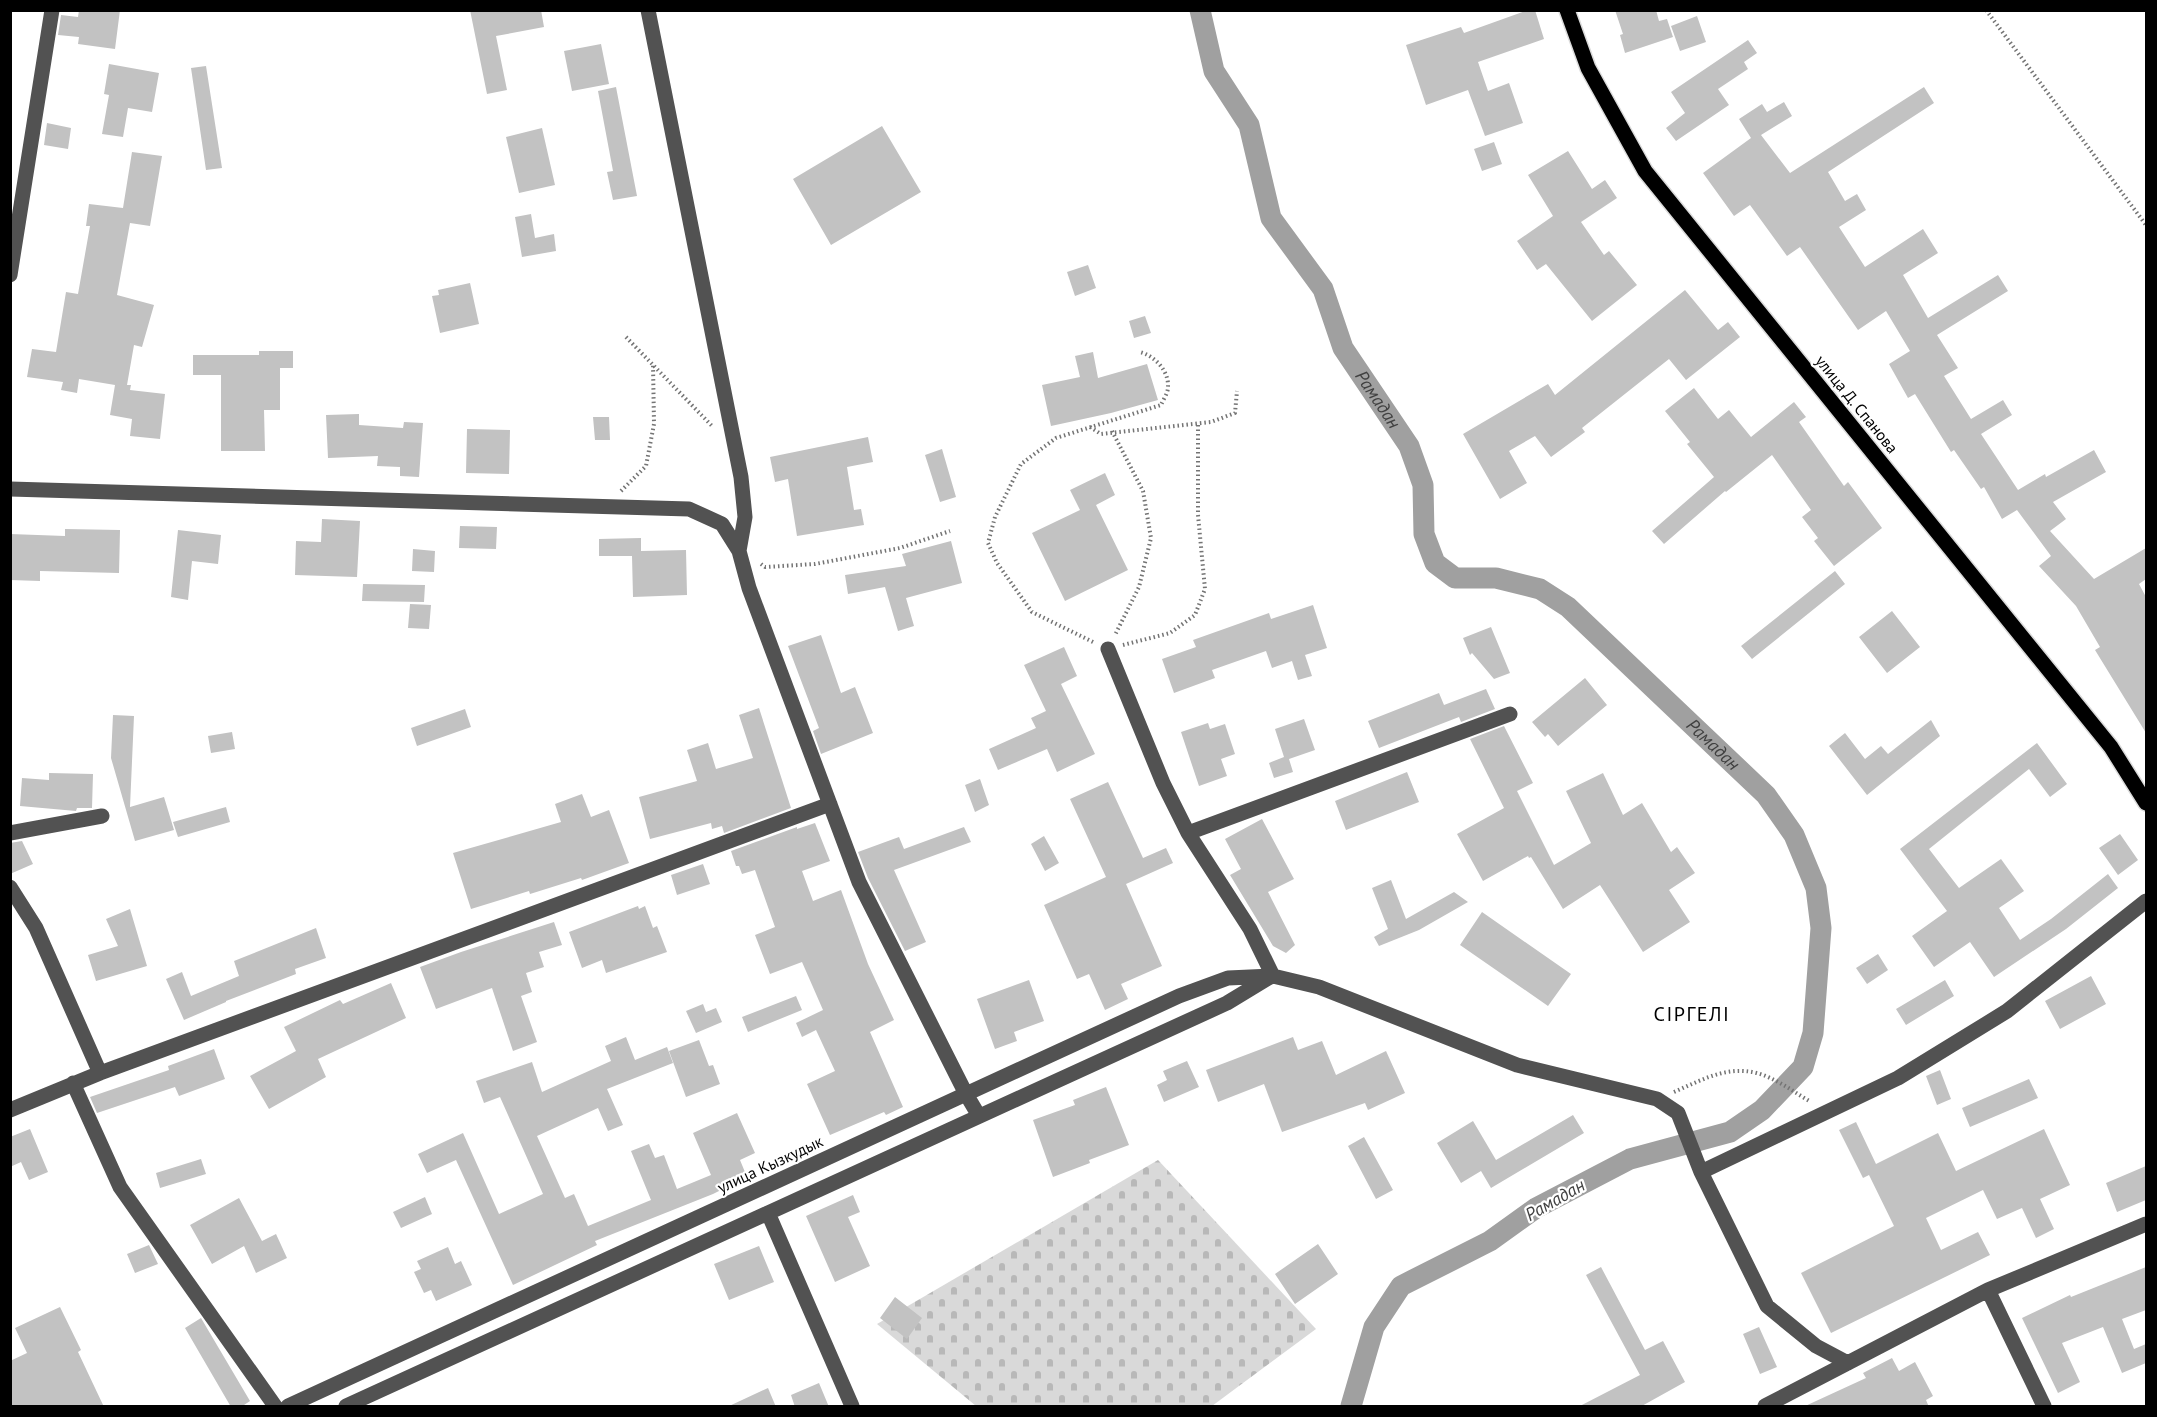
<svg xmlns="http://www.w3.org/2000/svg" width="2157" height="1417" viewBox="0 0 2157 1417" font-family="'PT Sans',sans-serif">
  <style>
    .cemetery { fill: url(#cemetery-stones) }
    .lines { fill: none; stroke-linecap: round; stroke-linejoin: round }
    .canal { stroke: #a0a0a0; stroke-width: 21 }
    .building { fill: #c2c2c2 }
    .major-casing { stroke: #dbdbdb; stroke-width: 18 }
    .path { stroke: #747474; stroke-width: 4; stroke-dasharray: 1.5 3; stroke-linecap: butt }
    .minor { stroke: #525252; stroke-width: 15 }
    .major { stroke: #000; stroke-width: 15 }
    .labels { text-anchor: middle; stroke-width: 4.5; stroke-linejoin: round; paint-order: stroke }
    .street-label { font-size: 16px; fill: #000; stroke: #fff }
    .water-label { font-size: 18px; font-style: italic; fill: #414141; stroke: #fff }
    .quarter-label { font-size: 20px; letter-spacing: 1.5px; fill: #000; stroke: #fff }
  </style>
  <defs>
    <pattern id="cemetery-stones" width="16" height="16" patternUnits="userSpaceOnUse" patternTransform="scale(1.5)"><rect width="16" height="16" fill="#d9d9d9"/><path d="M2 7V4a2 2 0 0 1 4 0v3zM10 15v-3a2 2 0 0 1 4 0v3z" fill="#b8b8b8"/></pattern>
  </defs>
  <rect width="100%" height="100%" fill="#fff"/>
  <!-- cemetery -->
  <path class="cemetery" d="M1158,1160L1316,1329L1212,1406H976L877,1324Z"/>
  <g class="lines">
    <!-- canal -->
    <path class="canal" id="s1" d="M1200,10L1214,71L1249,125L1271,218L1323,289L1343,348L1409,446L1423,485L1424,534L1435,563L1455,578H1496L1540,589L1568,607L1766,795L1794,835L1816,888L1821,928L1813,1033L1803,1067L1762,1110L1730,1132L1630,1159L1536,1208L1490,1241L1401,1286L1374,1327L1351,1406"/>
  </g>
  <!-- building -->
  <path class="building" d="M79,10H120L115,49L78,44L79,37L58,35L61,15L78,17Z
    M470,10H541L544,27L496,36L507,90L487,94Z
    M1528,10H1535L1544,39L1478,62L1488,91L1509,83L1523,123L1485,136L1468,90L1426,105L1406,45L1461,27L1464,33Z
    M1615,10H1656L1659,21L1667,19L1673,37L1625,53L1620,35L1623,34Z
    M1697,16L1706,42L1680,51L1671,26Z
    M1748,40L1757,53L1744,62L1748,69L1718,89L1729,105L1676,141L1666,128L1685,113L1671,92Z
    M601,44L609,84L572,91L564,51Z
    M109,64L159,73L152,112L128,108L123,137L102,134L109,95L104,94Z
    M206,66L222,168L206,170L191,68Z
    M616,87L637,196L613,200L607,172L613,171L598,91Z
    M1924,87L1934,103L1828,172L1845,201L1857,194L1866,210L1839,227L1865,267L1923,229L1938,253L1903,275L1928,318L1998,275L2008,291L1937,335L1958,368L1944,376L1971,419L2003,400L2012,415L1981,434L2018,490L2045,474L2046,477L2094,450L2106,472L2053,502L2066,519L2050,531L2094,579L2146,548V579L2139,584L2146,597V733L2095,650L2100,647L2076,606L2039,566L2051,556L2017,510L2002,519L1984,487L1981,489L1954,450L1951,452L1915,394L1908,398L1889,364L1910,351L1886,311L1858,330L1800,247L1787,256L1750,205L1734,216L1703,173L1751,138L1739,119L1762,104L1767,112L1784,102L1792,116L1761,135L1790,173Z
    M47,123L71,128L68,149L44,145Z
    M882,126L921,192L831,245L793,179Z
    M542,128L555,185L519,193L506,137Z
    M1494,142L1502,164L1482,171L1474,149Z
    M1568,151L1592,189L1605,180L1617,198L1581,222L1604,255L1609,251L1637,285L1592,321L1546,264L1537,270L1517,241L1553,216L1528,175Z
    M132,152L162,156L150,226L130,223L117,295L154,305L142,347L134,345L127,385H131L130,390L165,394L160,439L130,436L132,419L110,415L115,385L79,379L77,393L61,390L63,382L27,377L32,349L56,352L66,292L78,294L90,226H86L89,204L123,208Z
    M531,214L535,238L554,234L556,251L522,257L515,217Z
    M1088,265L1096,288L1075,296L1067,272Z
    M470,283L479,324L440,333L432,296L439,295L438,290Z
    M1685,290L1718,330L1728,322L1740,337L1686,380L1669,359L1582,428L1585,432L1551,457L1535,436L1509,451L1527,483L1500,499L1463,434L1548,384L1555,395Z
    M1145,316L1151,333L1134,338L1129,321Z
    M259,351H293V368H280V410H264L265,451H221V375H193V355H259Z
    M1093,352L1098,378L1147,364L1158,400L1111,413L1051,426L1042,385L1080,377L1075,356Z
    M1694,388L1718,419L1729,410L1751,437L1794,402L1806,417L1799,422L1844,486L1848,482L1882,528L1834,566L1814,541L1818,538L1802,517L1811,510L1772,455L1726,492L1725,491L1664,544L1652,531L1714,477L1687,444L1690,442L1665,411Z
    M359,414V425L403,428L404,422L423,423L419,477L400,476V467L377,466L378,456L328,458L326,415Z
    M593,417H609L610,440H595Z
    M467,429L510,430L509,474L466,473Z
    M868,437L873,462L847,467L854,510L861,509L864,525L797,536L788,479L775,482L770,457Z
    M942,449L956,497L940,502L925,455Z
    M1105,473L1115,495L1096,505L1128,570L1065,601L1032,533L1080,510L1070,490Z
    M322,519L360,521L357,577L295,575L296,541L321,542Z
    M460,526L497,527L496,549L459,548Z
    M65,529L120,530L119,573L40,571V581L10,580V534L65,536Z
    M178,530L221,535L218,564L192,561L188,600L171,597Z
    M641,538V551L686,550L687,595L633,597L632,556H599V539Z
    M951,541L962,583L906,598L914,626L898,631L885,587L848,594L845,575L906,566L902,554Z
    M413,549L435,551L434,572L412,571Z
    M1835,571L1845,584L1752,659L1741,646Z
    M363,584L425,585L424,602L362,601Z
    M410,604L431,605L429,629L408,628Z
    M1313,605L1327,648L1305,655L1312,676L1298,680L1292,661L1272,668L1266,651L1212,670L1215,678L1174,693L1162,659L1196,647L1193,640L1269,613L1271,619Z
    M1892,611L1920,647L1887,673L1859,637Z
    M1491,627L1510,673L1494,679L1472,653L1470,655L1463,638Z
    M821,635L841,693L855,687L873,733L821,754L813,731L819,728L788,646Z
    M1064,647L1077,676L1061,684L1095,754L1057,772L1047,749L998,770L989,749L1036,728L1031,718L1046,711L1024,665Z
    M1585,678L1607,705L1558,746L1548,734L1545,737L1532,722Z
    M1486,689L1495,709L1461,722L1459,717L1379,748L1368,721L1439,693L1444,705Z
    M759,708L791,808L724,833L722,826L712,829L711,823L650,839L639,797L697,781L687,750L708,743L716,769L753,758L739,715Z
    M465,709L471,727L417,746L411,728Z
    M113,715L134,716L130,807L164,797L174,830L135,841L111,758Z
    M1304,719L1315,750L1289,759L1293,772L1274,778L1269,763L1284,757L1275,729Z
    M1931,720L1940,736L1867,795L1829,746L1845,733L1865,759L1881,746L1888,754Z
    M1208,723L1210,729L1225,724L1235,754L1221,759L1227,776L1199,786L1181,732Z
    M1504,726L1533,783L1517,791L1554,865L1591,843L1566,791L1603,773L1623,815L1642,803L1671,852L1677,847L1695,873L1669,890L1690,922L1643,952L1600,885L1563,909L1531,857L1529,858L1528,856L1483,881L1457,834L1504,808L1470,739Z
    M232,732L235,749L211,753L208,736Z
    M2037,743L2067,784L2050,797L2029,769L1929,849L1959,888L2001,859L2024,891L1999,908L2020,940L2051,919L2108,874L2118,888L2066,929L1994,977L1970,942L1934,967L1912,936L1947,911L1900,849Z
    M1407,772L1419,802L1346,830L1335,801Z
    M49,773L93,774L92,808H77L76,811L20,806L22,778L49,780Z
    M980,779L989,805L975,812L965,785Z
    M1108,782L1143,858L1166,848L1173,863L1126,884L1162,966L1121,984L1128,999L1105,1010L1089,974L1077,979L1044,905L1106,877L1070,799Z
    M582,794L591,817L609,810L629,863L582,880L581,878L530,894L529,891L471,909L453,853L561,822L555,804Z
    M226,807L230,822L178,837L173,822Z
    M1262,819L1294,879L1268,892L1295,945L1286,953L1273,946L1230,875L1241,869L1225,839Z
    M815,823L830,861L802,871L813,901L841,890L868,964L894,1020L870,1032L903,1107L886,1115L884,1112L830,1135L807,1084L835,1071L816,1030L802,1037L796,1023L823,1010L802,962L770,974L755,935L775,927L755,870L742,874L739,866H736L731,851L797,827V829Z
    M964,827L971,842L894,870L926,942L905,951L868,878L858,852L899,837L904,849Z
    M2120,834L2138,860L2118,875L2099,848Z
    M1044,836L1059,863L1045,871L1031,844Z
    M22,841L33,864L10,874V843Z
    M703,864L710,884L677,895L671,875Z
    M1391,880L1406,919L1454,892L1468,902L1419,930L1379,946L1374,937L1388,929L1372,888Z
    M638,906L639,909L645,906L653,928L657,926L667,952L606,973L602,960L582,968L569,932Z
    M130,909L147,966L96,981L88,955L118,946L106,919Z
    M1482,912L1571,974L1548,1006L1460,945Z
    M554,922L562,945L539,952L544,967L526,973L532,992L521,996L537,1042L513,1051L492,988L436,1009L420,967L461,952Z
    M316,928L326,958L295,969L296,974L226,1001V1002L184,1020L166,979L182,972L191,996L239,976L234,961Z
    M1878,954L1888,970L1867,984L1856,968Z
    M2091,976L2106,1004L2060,1029L2045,1001Z
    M1029,980L1044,1021L1014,1032L1017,1041L995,1049L977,999Z
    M1945,980L1954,996L1906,1025L1896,1009Z
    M391,983L406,1018L318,1059L326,1077L269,1109L250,1076L296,1051L284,1027L340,1000L343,1004Z
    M796,996L802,1010L748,1032L742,1017Z
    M703,1004L706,1012L716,1008L722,1022L696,1033L686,1011Z
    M626,1037L635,1060L667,1047L673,1063L607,1089L623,1125L608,1131L598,1108L537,1136L565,1198L574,1194L588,1226L651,1200L631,1151L649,1144L655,1158L664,1155L677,1189L711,1175L693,1133L737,1113L755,1153L740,1160L747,1177L713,1194L595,1241L597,1245L513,1285L456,1160L427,1173L418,1154L463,1133L499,1214L543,1194L500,1097L484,1103L476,1081L532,1062L542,1092L611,1061L605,1046Z
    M1293,1037L1298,1050L1322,1041L1336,1075L1386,1051L1405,1093L1368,1110L1365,1103L1282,1132L1264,1084L1218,1102L1206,1070Z
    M699,1040L709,1066L713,1065L720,1084L686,1097L669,1051Z
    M214,1049L225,1079L179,1096L175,1087L97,1113L90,1097L169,1070L168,1066Z
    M1187,1061L1199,1087L1164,1102L1157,1085L1167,1080L1163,1071Z
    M1940,1070L1951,1099L1937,1105L1926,1076Z
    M2029,1079L2038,1098L1970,1127L1962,1108Z
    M1106,1087L1129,1145L1089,1160L1090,1163L1053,1177L1033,1120L1075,1105L1073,1100Z
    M1573,1115L1584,1133L1491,1188L1481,1171L1461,1183L1437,1143L1473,1121L1496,1160Z
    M1856,1122L1876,1164L1938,1133L1956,1171L2044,1129L2070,1185L2040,1199L2054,1229L2036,1238L2022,1208L1997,1219L1983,1190L1926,1218L1941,1250L1978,1232L1990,1255L1831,1333L1801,1273L1894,1226L1869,1175L1863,1178L1839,1130Z
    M30,1129L48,1172L29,1180L21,1162L10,1167V1137Z
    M1364,1137L1393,1190L1376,1199L1348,1146Z
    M201,1159L206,1174L160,1188L156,1173Z
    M2146,1166V1200L2117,1212L2106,1183Z
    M853,1195L860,1212L848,1217L870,1266L835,1282L806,1216Z
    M425,1197L432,1214L401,1228L393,1212Z
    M239,1198L262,1241L276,1234L287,1258L256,1273L244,1246L212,1264L190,1225Z
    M1318,1244L1338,1274L1295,1304L1275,1274Z
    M149,1245L158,1264L135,1273L127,1254Z
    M759,1246L774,1282L729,1300L714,1264Z
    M448,1247L455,1264L461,1261L472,1285L436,1301L431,1290L424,1293L414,1272L421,1269L417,1261Z
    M1601,1267L1645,1350L1663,1341L1685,1382L1640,1407H1578L1640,1375L1586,1275Z
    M2146,1267V1310L2122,1319L2134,1349L2146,1344V1363L2122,1373L2103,1327L2062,1343L2080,1382L2058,1393L2022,1318L2070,1295L2071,1297Z
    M895,1297L922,1318L907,1339L880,1318Z
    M60,1307L81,1350L78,1352L104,1407H10V1361L27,1353L15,1328Z
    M201,1318L250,1401L241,1407H231L185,1328Z
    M1759,1327L1777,1367L1760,1374L1743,1334Z
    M1892,1358L1899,1371L1915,1362L1933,1396L1926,1400L1929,1407H1803L1866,1378L1863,1373Z
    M819,1383L829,1407H795L791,1395Z
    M768,1388L776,1407H727Z"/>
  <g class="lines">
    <!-- major casing -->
    <g class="major-casing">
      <path id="major" d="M1567,10L1588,68L1645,171L2111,747L2146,803"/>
    </g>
    <!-- path -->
    <path class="path" d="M1986,10L2146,225
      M626,337L713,427
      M1090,427L1101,434L1211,422L1235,413L1237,391
      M1112,431L1143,491L1151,538L1139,587L1115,635
      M621,491L646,466L654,424L653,364
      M761,564L765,567L815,564L900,548L950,531
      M1093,642L1032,612L997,563L988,543L995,517L1021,464L1056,438L1161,405C1163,400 1168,393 1168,387C1169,371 1155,356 1140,352
      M1123,645L1170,633L1195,615L1205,589L1198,515V423
      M1674,1092C1706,1078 1735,1061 1770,1078C1784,1084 1797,1094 1811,1102"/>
    <!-- minor -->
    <path class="minor" d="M648,10L741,477L745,517L739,551
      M10,275L52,10
      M10,489L689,509L722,524L739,551L749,588L859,882L966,1094L979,1116
      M1108,649L1163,783L1188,833L1250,929L1273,976
      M10,833L102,816
      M1188,833L1510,714
      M10,887L36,928L100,1073
      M73,1083L120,1187L275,1406
      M10,1110L100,1073L830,804
      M1701,1172L1898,1078L2007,1011L2146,901
      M768,1213L852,1406
      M1988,1290L2044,1406
      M288,1406L1179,996L1228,978L1273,976L1319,987L1517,1065L1657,1099L1678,1113L1701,1172L1767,1306L1816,1346L1848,1363
      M346,1406L1227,1003L1270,977
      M1765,1406L1988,1290L2146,1224"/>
    <!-- major -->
    <use href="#major" class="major"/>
  </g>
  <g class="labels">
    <!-- street labels -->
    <g class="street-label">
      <text transform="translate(1857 404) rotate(51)" y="6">улица Д. Спанова</text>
      <text transform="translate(770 1164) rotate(-25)" y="6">улица Кызкудык</text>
    </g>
    <!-- water labels -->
    <g class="water-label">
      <text dy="6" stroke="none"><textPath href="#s1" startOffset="435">Рамадан</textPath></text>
      <text dy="6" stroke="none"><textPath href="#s1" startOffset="957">Рамадан</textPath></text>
      <text transform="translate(1555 1200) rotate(-30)" y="6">Рамадан</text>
    </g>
    <!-- quarter labels -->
    <g class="quarter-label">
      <text x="1692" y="1021">СІРГЕЛІ</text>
    </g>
  </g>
  <!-- border -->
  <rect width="2157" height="1417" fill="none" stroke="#000000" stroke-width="24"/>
</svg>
